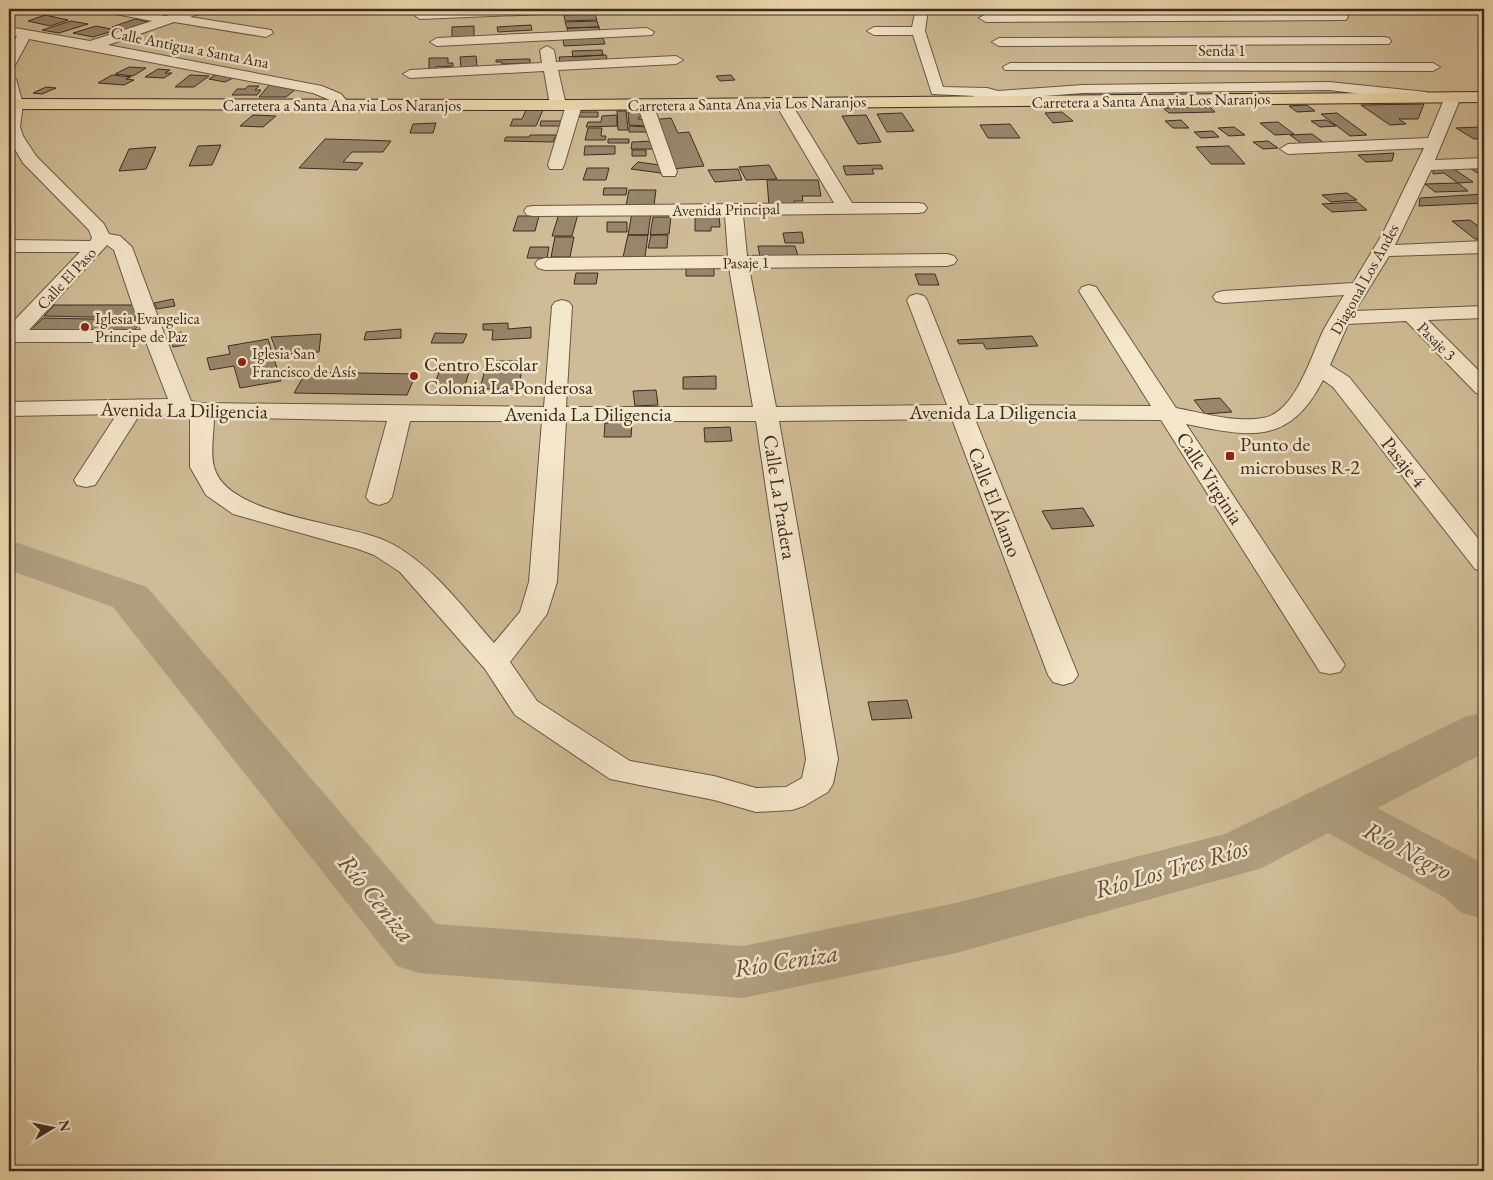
<svg xmlns="http://www.w3.org/2000/svg" width="1493" height="1180" viewBox="0 0 1493 1180" font-family="'EB Garamond',serif">
  <style>
    .green { fill: #cfbc96; stroke: #84745c }
    .lines { fill: none; stroke-linecap: round; stroke-linejoin: round }
    .river { fill: #b09e7f; fill-rule: evenodd }
    .building { fill: #97866b; stroke: #382c23 }
    .minor-casing { stroke: #665746; stroke-width: 2 }
    .major-casing { stroke: #382c23; stroke-width: 2 }
    .minor { fill: #f4e6ca; fill-rule: evenodd }
    .major { fill: #eed9ae; fill-rule: evenodd }
    .poi-dot { fill: #8f2418; stroke: #f4e6ca; stroke-width: 2 }
    .labels { text-anchor: middle; stroke-width: 5; stroke-linejoin: round; paint-order: stroke }
    .far-street-label { font-size: 16px; fill: #382c23; stroke: #f4e6ca }
    .far-poi-label { font-size: 16px; fill: #382c23; stroke: #f4e6ca; text-anchor: start }
    .poi-label { font-size: 20px; fill: #382c23; stroke: #f4e6ca; text-anchor: start }
    .street-label { font-size: 20px; fill: #382c23; stroke: #f4e6ca }
    .near-water-label { font-size: 25px; font-style: italic; fill: #5c4e3f; stroke: #f4e6ca }
  </style>
  <rect width="100%" height="100%" fill="#eed9ae"/>
  <filter id="stains"><feTurbulence type="fractalNoise" baseFrequency=".004" numOctaves="4"/><feColorMatrix values="0 0 0 0 .2 0 0 0 0 .09 0 0 0 0 .02 0 0 0 .5 -.17"/></filter>
  <radialGradient id="worn" r=".72"><stop offset=".6" stop-color="#630" stop-opacity="0"/><stop offset="1" stop-color="#630" stop-opacity=".3"/></radialGradient>
  <!-- green -->
  <path class="green" d="M9,9H1484V1171H9Z"/>
  <g class="lines">
    <!-- river -->
    <path class="river" d="M9,540L147,587L436,924L743,946L956,903L1225,834L1465,717L1484,712V753L1377,808L1484,864V919L1462,913L1444,897L1328,833L1262,868L1241,874L956,953L743,998L419,973L397,966L113,607L9,570Z"/>
  </g>
  <!-- building -->
  <path class="building" d="M595,14L597,20L565,21L564,15Z
    M45,15L68,20L50,26L28,21Z
    M135,19L148,22L125,30L112,27Z
    M71,21L88,24L59,33L42,30Z
    M597,21L599,27L567,28L565,22Z
    M531,25L532,30L498,32L497,27Z
    M96,26L116,30L93,37L73,33Z
    M474,26V38H452V27Z
    M599,27L600,32L568,33L567,28Z
    M603,38L605,44L564,46L563,39Z
    M602,50L603,55L573,57L572,51Z
    M606,55L608,61L560,62L559,57Z
    M476,56L477,67L461,68L460,57Z
    M429,58H448V63H453V66L435,67V69L429,70Z
    M526,59H530V63L502,64V62H496V60Z
    M129,67L146,68L133,76L115,74Z
    M158,69L170,70L165,73H172L164,78L145,77Z
    M112,75L131,77L126,79L134,80L124,85L98,83Z
    M190,75L209,76L194,87H175Z
    M215,75L235,77L225,82L209,79Z
    M731,75L735,80L720,81L716,76Z
    M270,84L296,89L286,97H259Z
    M248,86H259L255,90H261L257,95H232L237,89H245Z
    M46,87L56,88L42,94L33,93Z
    M1424,104L1418,119H1399L1406,124L1390,125L1361,105Z
    M1307,105L1315,111L1297,112L1289,106Z
    M1210,107L1215,112L1169,113L1163,108Z
    M526,110H543L536,126H510L513,119H522Z
    M617,111H626L628,130H618Z
    M576,112H598V117H575Z
    M628,112H643L645,117H639L638,119L644,120L648,126L629,125Z
    M1062,112L1073,121L1053,123L1045,113Z
    M902,113L914,131L887,132L877,114Z
    M1337,113L1367,135L1350,136L1321,114Z
    M253,115L276,116L263,127L240,126Z
    M617,115V126L586,127L588,122H601L602,116Z
    M866,115L881,142L858,144L842,116Z
    M671,118L678,133L689,132L704,166L672,169L652,120Z
    M1181,120L1189,128H1173L1165,121Z
    M1326,120L1336,126L1320,127L1311,121Z
    M541,121H561L560,126H540Z
    M1278,122L1294,134L1275,135L1260,123Z
    M436,123L433,133H410L413,124Z
    M1010,124L1020,138H988L980,125Z
    M629,126L649,127L650,132H629Z
    M1234,127L1245,135L1229,136L1218,128Z
    M1480,127L1484,129V139H1474L1456,128Z
    M588,128H602L601,136H606L605,140H585Z
    M1213,131L1219,137L1201,138L1194,132Z
    M1312,134L1327,145L1305,146L1290,135Z
    M530,135H556L553,142L504,141L506,137H529Z
    M325,139L362,140L391,141L383,152H352L343,162L363,163L357,170L299,168Z
    M608,139H629V143H608Z
    M654,141L655,149H631L632,142Z
    M1268,141L1278,148L1263,149L1253,142Z
    M221,145L212,165L189,166L198,146Z
    M585,146H615V154L584,155Z
    M1229,146L1245,164H1211L1196,147Z
    M156,147L146,169L119,171L129,149Z
    M632,150H646V156H632Z
    M1394,153L1392,161L1366,162L1358,155Z
    M638,162L667,166L661,173L631,169Z
    M769,165L777,179L746,180L739,167Z
    M881,165L883,169H872L874,174L846,175L843,166Z
    M1467,166H1484V177H1483Z
    M1433,167H1451L1473,182L1458,183L1444,173L1433,174Z
    M587,168H609L606,180H583Z
    M738,169L742,180L715,182L708,170Z
    M767,180H818L821,196H802L803,201H794L795,206H769Z
    M1458,183L1468,191L1435,192L1425,184Z
    M604,188H627L626,195H603Z
    M629,190H656L654,205L626,206Z
    M1347,193L1357,200L1331,202L1322,195Z
    M1484,194V203L1419,206L1420,198Z
    M1357,202L1367,210L1332,212L1322,204Z
    M632,213H651L648,235H628Z
    M559,214H578L572,236H552Z
    M518,216H539L535,231H513Z
    M695,216H719L720,227H711V231H695Z
    M653,217H671L669,234L650,235Z
    M1470,220L1484,231V239H1475L1452,221Z
    M607,222H627V232H607Z
    M802,232L804,243H785L783,233Z
    M628,235H648L645,257H623Z
    M651,235H668L667,248H648Z
    M555,237H574L570,257H551Z
    M758,246H795L798,256L760,257Z
    M530,247H549L547,258H527Z
    M686,266H714V276H686Z
    M576,273H598L596,284H574Z
    M915,274H935L939,285H919Z
    M173,299L175,306L157,309L154,303Z
    M54,305H133L137,318L44,316Z
    M43,318L142,320L131,335L26,334Z
    M508,323V329L531,327V338L492,340L493,330H483V324Z
    M401,329V338L364,340L366,332Z
    M182,332L185,345L173,347L170,334Z
    M435,333L467,334L463,343H431Z
    M321,334L319,352L278,355L271,337Z
    M1032,336L1038,346L986,349L983,343L959,344L957,340Z
    M268,339L281,381L240,388L234,366L210,370L207,358L230,354L228,346Z
    M487,361H523L519,389H480Z
    M306,372L416,374L407,395L294,393Z
    M439,372H469L465,386H434Z
    M716,376V389H683V377Z
    M656,390L658,405L635,406L633,391Z
    M1220,398L1232,412L1205,414L1194,400Z
    M605,423H632L631,437H604Z
    M730,427L732,441L705,442L704,428Z
    M1083,508L1094,526L1052,529L1042,511Z
    M907,700L912,718L872,720L868,702Z"/>
  <g class="lines">
    <!-- minor casing -->
    <g class="minor-casing">
      <path id="minor" d="M104,9H129L166,16L188,9H206L205,12L190,17L271,30L273,33L266,37L174,22L108,45L322,86L341,94L351,106L343,111L338,109L330,100L313,93L29,39L14,67L9,68V51L17,36L9,35V27L90,41L152,21L105,12Z
        M479,9H574L568,13L420,19L414,15L420,11Z
        M916,9H928L925,31L943,87L987,88L998,91L1083,85L1329,82L1426,92L1434,97L1426,102L1329,90L1083,93L994,100L974,106L966,101L975,96L932,94L913,35H874L867,31L874,27H912Z
        M1341,13L1346,14L1348,17L1346,20L986,22L979,18L986,14Z
        M647,28L654,32L652,35L437,46L430,42L437,38Z
        M1384,37L1389,38L1391,41L1389,44L999,46L992,42L999,38Z
        M547,46L554,50L556,62L676,56L683,60L676,64L558,70L566,105L558,110L550,105L544,71L410,78L403,74L410,70L542,63L540,50Z
        M1010,63H1433L1440,67L1433,71L1005,70L1003,67Z
        M9,75L16,79L23,104L20,127L23,136L36,156L104,224L109,234L120,236L132,247L165,336L191,401L202,403L544,407L552,306L555,302L562,300L569,302L572,306L566,407H753L729,268L545,270L538,268L535,264L538,260L545,258L728,256L725,215L533,216L527,215L524,211L527,207L533,206L834,203L775,103L783,98L791,103L852,203H918L924,204L927,208L924,212L918,213L743,215L747,256L947,254L954,256L957,260L954,264L947,266L749,268L776,407L947,405L907,300L910,296L917,294L924,296L927,300L969,405L1151,406L1079,291L1082,287L1089,285L1096,287L1176,408C1204,413 1234,423 1263,418C1295,413 1311,356 1323,331C1330,318 1337,307 1344,295L1223,303L1216,301L1213,297L1216,293L1223,291L1353,283L1383,233L1424,148L1288,154L1280,149L1288,144L1428,138L1445,97L1453,92L1458,94L1461,97L1435,160L1484,158V168L1431,170L1395,245L1484,241V253L1389,256L1355,311L1484,306V318L1428,320L1484,376V395L1476,393L1406,321L1348,324L1330,365L1349,377L1484,546V571L1475,569L1333,387L1323,380C1289,446 1250,437 1186,424L1345,665L1340,672L1330,674L1320,672L1161,420L975,419L1078,675L1073,682L1063,685L1053,682L1048,675L952,419L779,421L838,759L833,784L828,792L804,806L792,810L756,812L714,800L610,779L515,715L485,669L400,572L374,555L358,549L233,514L206,495L190,467V415L140,414L95,485L86,487L77,485L74,480L117,414L9,416V402L168,399L146,342H17L9,344V326L80,252H9V240L90,241L92,238L89,230L23,163L9,139ZM107,245L114,250L141,330H29ZM214,417L387,421L366,497L370,502L379,505L388,502L392,497L410,421H542L529,582L520,612L494,643C464,609 435,568 394,545C353,521 228,519 214,467C210,452 214,432 214,417ZM566,421H756L806,759L802,778L786,787L756,788L714,776L630,761L537,701L510,662L547,614L557,582Z
        M645,99L653,104L677,172L675,176H663L661,172L637,104Z
        M574,100L582,105L564,165L562,169H550L548,165L566,105Z"/>
    </g>
    <!-- major casing -->
    <g class="major-casing">
      <path id="major" d="M1484,92V102L574,110L9,109V99L574,100Z"/>
    </g>
    <!-- minor -->
    <use href="#minor" class="minor"/>
    <!-- major -->
    <use href="#major" class="major"/>
  </g>
  <!-- markers -->
  <g class="poi-dot">
    <circle cx="85" cy="327" r="5"/>
    <circle cx="242" cy="362" r="5"/>
    <circle cx="414" cy="376" r="5"/>
    <rect x="1225" y="451" width="10" height="10" rx="2.5"/>
  </g>
  <g class="labels">
    <!-- far-street labels -->
    <g class="far-street-label">
      <text transform="translate(190 47) rotate(11)" y="6">Calle Antigua a Santa Ana</text>
      <text x="1222" y="56">Senda 1</text>
      <text transform="translate(1151 100) rotate(-1)" y="6">Carretera a Santa Ana via Los Naranjos</text>
      <text transform="translate(747 103) rotate(-1)" y="6">Carretera a Santa Ana via Los Naranjos</text>
      <text x="342" y="111">Carretera a Santa Ana via Los Naranjos</text>
      <text transform="translate(726 209) rotate(-1)" y="6">Avenida Principal</text>
      <text transform="translate(746 262) rotate(-1)" y="6">Pasaje 1</text>
      <text transform="translate(66 278) rotate(-47)" y="6">Calle El Paso</text>
      <text transform="translate(1364 279) rotate(-61)" y="6">Diagonal Los Andes</text>
      <text transform="translate(1437 341) rotate(45)" y="6">Pasaje 3</text>
    </g>
    <!-- far-poi labels -->
    <g class="far-poi-label">
      <text x="95" y="324">Iglesia Evangelica<tspan x="95" dy="18">Principe de Paz</tspan></text>
      <text x="252" y="359">Iglesia San<tspan x="252" dy="18">Francisco de Asís</tspan></text>
    </g>
    <!-- poi labels -->
    <g class="poi-label">
      <text x="424" y="371">Centro Escolar<tspan x="424" dy="23">Colonia La Ponderosa</tspan></text>
      <text x="1240" y="451">Punto de<tspan x="1240" dy="23">microbuses R-2</tspan></text>
    </g>
    <!-- street labels -->
    <g class="street-label">
      <text transform="translate(184 410) rotate(1)" y="7">Avenida La Diligencia</text>
      <text x="993" y="419">Avenida La Diligencia</text>
      <text x="588" y="421">Avenida La Diligencia</text>
      <text transform="translate(1404 462) rotate(51)" y="7">Pasaje 4</text>
      <text transform="translate(1210 478) rotate(57)" y="7">Calle Virginia</text>
      <text transform="translate(780 497) rotate(81)" y="7">Calle La Pradera</text>
      <text transform="translate(995 502) rotate(69)" y="7">Calle El Álamo</text>
    </g>
    <!-- near-water labels -->
    <g class="near-water-label">
      <text transform="translate(1408 850) rotate(28)" y="9">Río Negro</text>
      <text transform="translate(1171 868) rotate(-16)" y="9">Río Los Tres Ríos</text>
      <text transform="translate(377 898) rotate(51)" y="9">Río Ceniza</text>
      <text transform="translate(786 960) rotate(-9)" y="9">Río Ceniza</text>
    </g>
  </g>
  <!-- margin -->
  <rect width="1493" height="1180" fill="none" stroke="#eed9ae" stroke-width="30"/>
  <rect x="10" y="10" width="1473" height="1160" fill="none" stroke="#382c23" stroke-width="2.5"/>
  <rect x="15" y="15" width="1463" height="1150" fill="none" stroke="#382c23"/>
  <!-- north arrow -->
  <g transform="translate(52 1128) rotate(80)" stroke="#f4e6ca" stroke-width="4" paint-order="stroke">
  <path d="M0-4L9 19L0 12L-9 19Z" fill="#382c23"/>
  <text y="-8" font-size="14" font-weight="bold" text-anchor="middle" fill="#382c23">N</text>
  </g>
  <rect width="100%" height="100%" filter="url(#stains)"/>
  <rect width="100%" height="100%" fill="url(#worn)"/>
</svg>
